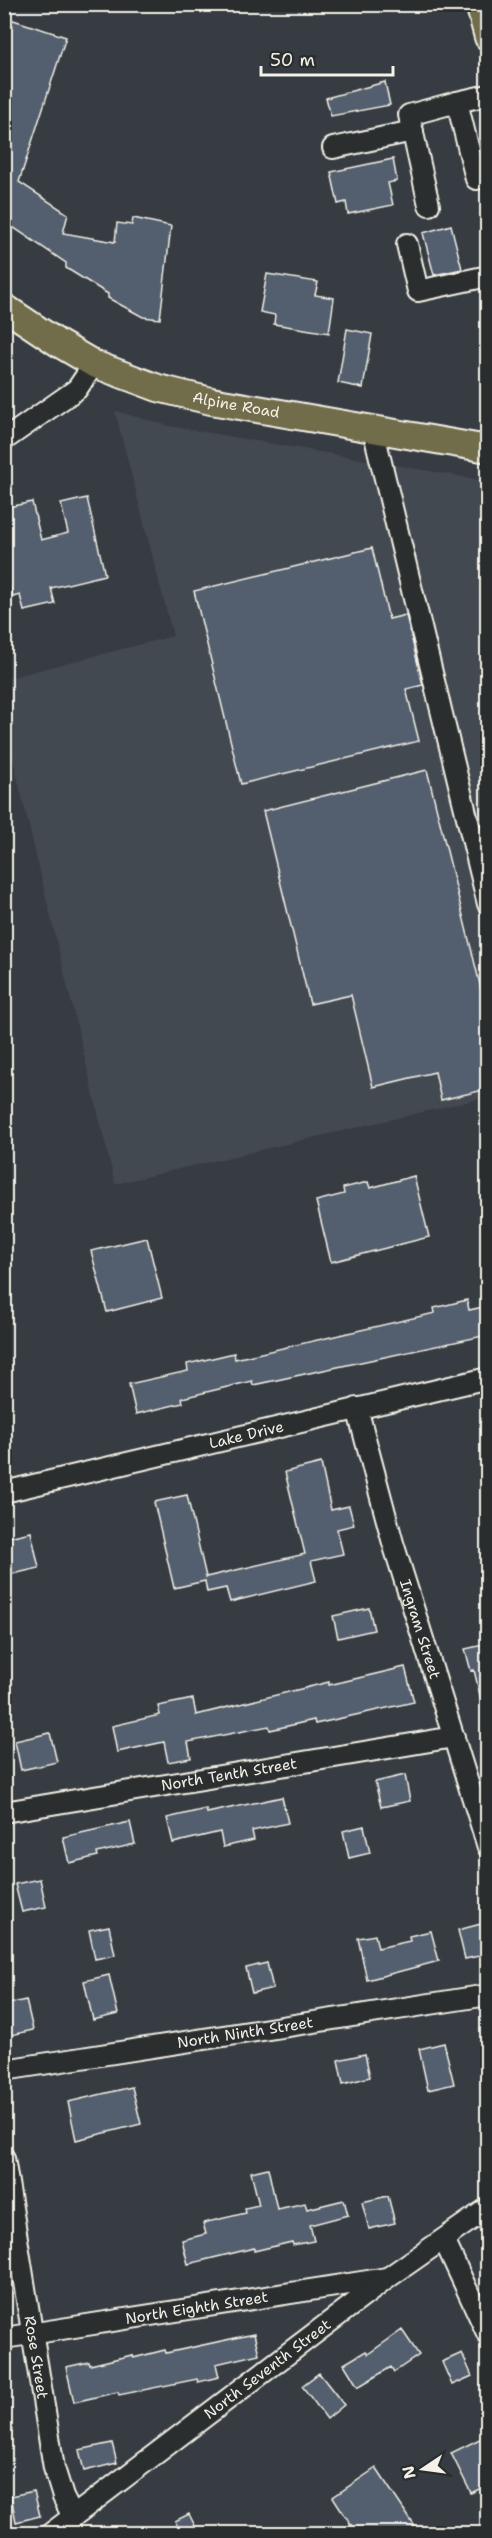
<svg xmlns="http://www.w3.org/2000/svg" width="492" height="2538" viewBox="0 0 492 2538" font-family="'Shantell Sans',sans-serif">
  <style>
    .built { fill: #434951 }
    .building { fill: #535e6e; stroke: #f4f1e8; stroke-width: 1.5 }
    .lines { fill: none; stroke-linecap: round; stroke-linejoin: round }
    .minor-casing { stroke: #f4f1e8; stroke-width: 24 }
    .major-casing { stroke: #f4f1e8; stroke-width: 30 }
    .minor { stroke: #2a2d2e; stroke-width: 20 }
    .major { stroke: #716d4b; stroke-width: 26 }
    .labels { text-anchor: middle; stroke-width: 5; stroke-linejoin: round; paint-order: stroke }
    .street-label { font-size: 15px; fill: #f4f1e8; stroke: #2a2d2e }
  </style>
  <rect width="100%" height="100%" fill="#363c41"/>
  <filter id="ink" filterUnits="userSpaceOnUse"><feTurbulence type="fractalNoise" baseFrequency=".0167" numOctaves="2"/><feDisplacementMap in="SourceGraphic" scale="12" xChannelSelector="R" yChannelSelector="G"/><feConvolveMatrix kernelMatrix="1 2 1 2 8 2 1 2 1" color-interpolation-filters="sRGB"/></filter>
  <g filter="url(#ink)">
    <!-- built -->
    <path class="built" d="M115,411L170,426L487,481V1097L115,1184L5,727L4,679L173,636Z"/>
    <!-- building -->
    <path class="building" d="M4,17L66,37L19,182L68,214L63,233L115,242L117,223L132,225L133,218L171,226L160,319L143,317L108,298V294L66,268V263L4,221V110L9,96L4,95Z
      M385,82L390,105L331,116L326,98Z
      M393,159L397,181L388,183L393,205L348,214L346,202L338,204L331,172Z
      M451,225L462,269L434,275L423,233Z
      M267,274L318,282L315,295L334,298L329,333L274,324L275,315L260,312Z
      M347,329L372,334L363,388L338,383Z
      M87,498L105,575L51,588L55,604L24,611L20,595L13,597L4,562V508L32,502L41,540L68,533L61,504Z
      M372,548L389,619L406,615L423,685L406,689L419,741L241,784L194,591Z
      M427,770L488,1017V1089L441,1100L435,1072L373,1087L351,995L310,1004L263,811Z
      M414,1176L429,1237L331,1262L316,1201L344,1194L343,1188L368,1182L370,1188Z
      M147,1238L162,1298L107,1312L91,1251Z
      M467,1300L469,1310L488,1306V1335L253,1385L252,1381L182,1398L183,1403L136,1414L129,1384L188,1371L187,1364L234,1353L235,1359L435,1313L434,1308Z
      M321,1463L331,1510L349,1506L354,1525L337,1529L343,1554L311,1561L316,1581L230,1602L226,1588L207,1592L205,1581L174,1588L154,1502L187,1495L206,1577L305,1554L285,1472Z
      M31,1532L39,1568L4,1576V1538Z
      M369,1608L374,1630L338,1638L333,1616Z
      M488,1644V1703L482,1704L474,1670L471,1671L465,1649Z
      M405,1667L414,1702L315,1724L314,1720L270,1730L269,1726L188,1742L191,1758L168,1762L164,1742L117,1752L112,1726L160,1715L158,1706L193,1699L196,1715L329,1682V1685Z
      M50,1733L57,1762L21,1770L15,1741Z
      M405,1775L410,1801L381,1807L375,1782Z
      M282,1797L288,1823L252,1831L254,1840L223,1847L220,1832L173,1843L167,1818L206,1809L207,1813Z
      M130,1822L135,1844L97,1853L98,1856L69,1863L63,1837Z
      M364,1826L370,1853L349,1858L343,1831Z
      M40,1879L46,1907L22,1912L15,1884Z
      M481,1924L488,1954L465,1959L458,1930Z
      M109,1926L115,1955L95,1959L89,1930Z
      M431,1931L439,1961L367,1980L358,1938L375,1935L378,1948L410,1941L409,1936Z
      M267,1963L273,1988L252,1993L246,1968Z
      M109,1975L118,2014L93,2020L84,1981Z
      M26,2000L33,2030L11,2035L4,2005Z
      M444,2043L454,2084L428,2090L419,2049Z
      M365,2054L370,2077L343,2084L338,2060Z
      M132,2087L141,2124L76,2140L68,2102Z
      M268,2168L277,2209L305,2203L307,2209L344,2200L348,2215L310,2225L314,2241L293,2245L292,2242L254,2251V2248L188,2264L182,2240L206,2234L203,2223L246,2213L245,2208L259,2205L251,2172Z
      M388,2196L395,2223L369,2229L362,2202Z
      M402,2330L419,2355L394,2372L391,2367L358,2387L344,2364L366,2351L368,2354Z
      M254,2334L259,2354L216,2364L219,2377L198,2382L197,2379L119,2395L118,2392L74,2402L66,2367L89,2362L90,2365L132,2355L133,2358L165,2350L166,2353Z
      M462,2353L472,2376L452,2385L442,2362Z
      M319,2373L344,2405L327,2419L302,2386Z
      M488,2435V2485L471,2493L451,2453Z
      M112,2443L117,2463L84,2471L79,2450Z
      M376,2468L420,2534H357L333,2497Z
      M34,2491L40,2516L16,2522L11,2496Z
      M189,2514L199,2534H181L175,2521Z"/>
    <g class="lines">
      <!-- minor casing -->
      <g class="minor-casing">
        <g id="minor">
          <path d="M488,95L457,102L476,179L488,176"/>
          <path d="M333,148L413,131"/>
          <path d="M429,205L409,115L457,102"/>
          <path d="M407,244L418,291L488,276"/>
          <path d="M373,429L488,904"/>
          <path d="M4,440L77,389L94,364"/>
          <path id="s1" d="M357,1408L393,1543L488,1847"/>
          <path id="s2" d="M4,1492L488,1378"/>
          <path id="s3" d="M4,1812L454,1737"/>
          <path id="s4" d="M4,2070L488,1995"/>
          <path id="s5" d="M4,2158L54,2468L63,2497L73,2517"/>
          <path d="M444,2240L488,2335"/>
          <path id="s6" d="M4,2338L387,2278"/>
          <path id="s7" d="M50,2534L389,2277L488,2208"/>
        </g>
      </g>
      <!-- major casing -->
      <g class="major-casing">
        <g id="major">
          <path d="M479,4L488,37"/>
          <path id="s8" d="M4,307L58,343L94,364L158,388L211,401L488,449"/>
        </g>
      </g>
      <!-- minor -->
      <use href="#minor" class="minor"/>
      <!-- major -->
      <use href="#major" class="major"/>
    </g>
  </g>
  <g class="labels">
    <!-- street labels -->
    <g class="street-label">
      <text dy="5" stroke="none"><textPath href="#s8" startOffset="255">Alpine Road</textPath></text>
      <text dy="5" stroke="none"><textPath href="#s2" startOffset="249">Lake Drive</textPath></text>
      <text dy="5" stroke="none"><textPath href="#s1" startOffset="230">Ingram Street</textPath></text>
      <text dy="5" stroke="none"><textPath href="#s3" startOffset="228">North Tenth Street</textPath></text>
      <text dy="5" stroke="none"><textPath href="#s4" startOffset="244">North Ninth Street</textPath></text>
      <text dy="5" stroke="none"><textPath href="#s6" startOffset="195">North Eighth Street</textPath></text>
      <text dy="5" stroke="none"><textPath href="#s5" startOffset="202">Rose Street</textPath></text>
      <text dy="5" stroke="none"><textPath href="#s7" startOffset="273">North Seventh Street</textPath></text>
    </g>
  </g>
  <!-- margin -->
  <rect width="492" height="2538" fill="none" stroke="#2a2d2e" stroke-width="24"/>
  <rect x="12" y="12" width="468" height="2514" fill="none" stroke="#f4f1e8" stroke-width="2" filter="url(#ink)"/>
  <!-- north arrow -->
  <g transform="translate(423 2469) rotate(257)" stroke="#2a2d2e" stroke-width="4.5" paint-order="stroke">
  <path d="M0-4.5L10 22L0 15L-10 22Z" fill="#f4f1e8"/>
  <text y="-9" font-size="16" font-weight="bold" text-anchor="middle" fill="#f4f1e8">N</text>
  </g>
  <!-- scale -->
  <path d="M261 66v9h132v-9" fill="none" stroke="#f4f1e8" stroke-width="3"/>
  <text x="270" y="66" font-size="18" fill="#f4f1e8" stroke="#2a2d2e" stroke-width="4.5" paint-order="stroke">50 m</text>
</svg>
